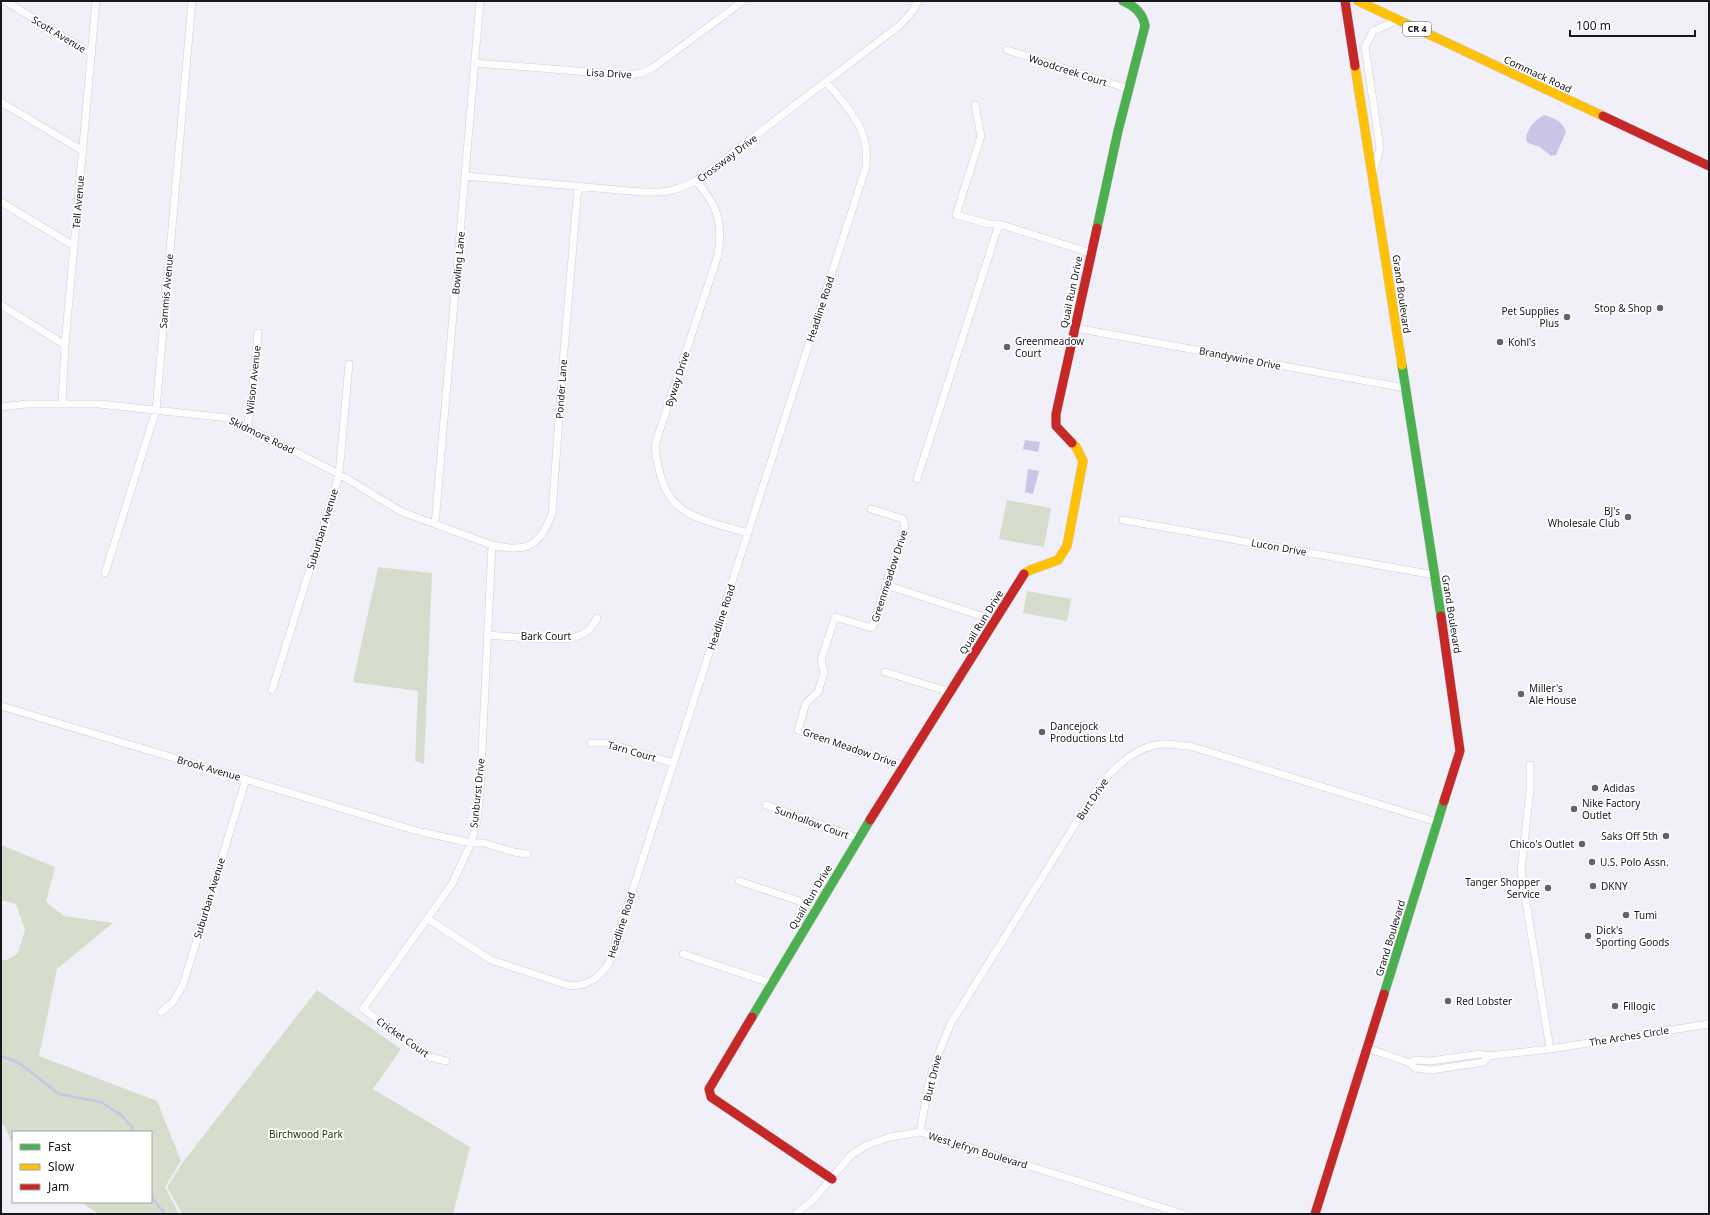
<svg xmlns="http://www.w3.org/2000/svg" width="1710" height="1215" viewBox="0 0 1710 1215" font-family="'Noto Sans',sans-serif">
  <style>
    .green { fill: #d7ddcd }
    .water { fill: #cac4e6 }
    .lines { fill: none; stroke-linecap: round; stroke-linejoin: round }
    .stream { stroke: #cac4e6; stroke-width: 2.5 }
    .street-casing { stroke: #cfced5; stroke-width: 8 }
    .fast-casing { stroke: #cfced5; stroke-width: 10 }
    .slow-casing { stroke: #cfced5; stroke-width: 10 }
    .jam-casing { stroke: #cfced5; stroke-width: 10 }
    .street { stroke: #fdfdfe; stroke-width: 7 }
    .fast { stroke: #4caf50; stroke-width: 9 }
    .slow { stroke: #ffc107; stroke-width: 9 }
    .jam { stroke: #c62828; stroke-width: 9 }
    .poi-dot { fill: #64636a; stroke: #fff; stroke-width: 1.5 }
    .labels { text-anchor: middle; stroke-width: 3.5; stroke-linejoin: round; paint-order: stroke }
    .shield { fill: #fff; stroke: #5d5d62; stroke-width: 1 }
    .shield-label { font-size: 9px; font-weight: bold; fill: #18171e }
    .street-label { font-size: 10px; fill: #18171e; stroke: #fff }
    .poi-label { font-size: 10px; fill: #18171e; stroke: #fff; text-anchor: start }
    .park-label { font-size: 10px; fill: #273200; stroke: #fff }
  </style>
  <rect width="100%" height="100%" fill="#f1f0f8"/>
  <!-- green -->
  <path class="green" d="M1007,500L1051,508L1044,547L999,539Z
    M378,567L432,573L424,764L415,761L418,691L353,682Z
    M1027,591L1071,599L1067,621L1023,613Z
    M1,845L55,867L46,902L64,916L113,923L57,969L39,1056L157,1101L181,1161L165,1187L179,1214H99L80,1202H151V1132H13V1145L4,1125L1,1123V960H7L18,953L25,930L16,904L1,900Z
    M317,990L401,1049L373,1089L470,1147L453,1214H182L167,1187L183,1162Z"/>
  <!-- water -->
  <path class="water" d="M1544,115C1553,118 1563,121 1566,132L1556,155L1551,156L1540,147L1528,143L1526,140C1527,128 1534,121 1544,115Z
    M1025,440L1040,442L1038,452L1023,449Z
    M1028,469L1039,471L1033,494L1025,492Z"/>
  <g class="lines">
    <!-- stream -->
    <path class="stream" d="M1,1056L19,1063L59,1094L101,1102L121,1115L132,1127L133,1132
      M151,1196L165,1214"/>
    <!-- street casing -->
    <g class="street-casing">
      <path id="street" d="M5,1L92,54
        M1007,50L1129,89
        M475,63L627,75L642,73L654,67L743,1
        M1,102L83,151
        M975,105L981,136L956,215L989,224H999L1091,253
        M1373,173L1380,148L1365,47L1373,31L1398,20
        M465,176L641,192C664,193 675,191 696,181L900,25L912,12L918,1
        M696,181C718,206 723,222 718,255L655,445C662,515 689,516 748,533
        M1,202L74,246
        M1,305L65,345
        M1075,328L1405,388
        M62,403L65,345L96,1
        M1,407L27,404H99L228,418L339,474L402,512L492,545C527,553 539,547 552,514L563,363L578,186
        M247,426L251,409L258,333
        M917,479L999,224
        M871,509L903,519L905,526L872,628L835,617L821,660L824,673L818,692L806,703L798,730L905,766
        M1123,520L1435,575
        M435,524L480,1
        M105,573L156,410L192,1
        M886,585L994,620
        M487,635C509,636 559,643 578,636C588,633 592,627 597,618
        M885,672L950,692
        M272,690L334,492L339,474L349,364
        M1,706L417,831
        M591,743H608L673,763
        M1530,765V790L1521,871L1550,1049
        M766,805L858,838
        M422,832L471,843H484L514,852L527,854
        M739,881L817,907
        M428,919L491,960L570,986C589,985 598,979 609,963L866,167C866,161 867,155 866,148C864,123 841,100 826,82
        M683,954L771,983
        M161,1012L173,1002L183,985L246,779
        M1367,1048L1410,1063L1415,1068L1431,1070L1484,1062L1488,1056
        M446,1061L430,1057L363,1009L452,884L471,843L477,821L480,792L492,545
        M1410,1063L1416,1060L1430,1061L1481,1054L1488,1056L1550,1049L1709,1024
        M920,1132L929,1082L937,1057L951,1023L1101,783C1119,764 1137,745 1165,744C1174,744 1182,746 1190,746L1437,822
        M796,1214L814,1199L851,1155L867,1145L890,1137L920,1132L1183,1214"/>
    </g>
    <!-- fast casing -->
    <g class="fast-casing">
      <path id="fast" d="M1097,228L1118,131L1145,26C1143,13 1135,6 1123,1
        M1402,365L1441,616
        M1384,994L1444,801
        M752,1017L870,820"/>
    </g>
    <!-- slow casing -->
    <g class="slow-casing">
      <path id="slow" d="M1358,1L1603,116
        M1355,66L1402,365
        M1024,574L1030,570L1058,560L1067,546L1083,461L1076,447L1072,443"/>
    </g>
    <!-- jam casing -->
    <g class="jam-casing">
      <path id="jam" d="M1345,1L1355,66
        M1603,116L1709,166
        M1072,443L1056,426V414L1097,228
        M1441,616L1460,751L1444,801
        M870,820L1024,574
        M752,1017L709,1089L711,1097L832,1179
        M1315,1214L1384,994"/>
    </g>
    <!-- street -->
    <use href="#street" class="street"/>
    <!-- fast -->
    <use href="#fast" class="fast"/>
    <!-- slow -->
    <use href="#slow" class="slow"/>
    <!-- jam -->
    <use href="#jam" class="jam"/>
  </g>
  <!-- markers -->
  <g class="poi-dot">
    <circle cx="1660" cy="308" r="4"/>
    <circle cx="1567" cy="317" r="4"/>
    <circle cx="1500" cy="342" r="4"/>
    <circle cx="1007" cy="347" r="4"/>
    <circle cx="1628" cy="517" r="4"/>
    <circle cx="1521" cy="694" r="4"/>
    <circle cx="1042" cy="732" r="4"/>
    <circle cx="1595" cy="788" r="4"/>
    <circle cx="1574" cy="809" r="4"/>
    <circle cx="1666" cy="836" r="4"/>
    <circle cx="1582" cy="844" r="4"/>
    <circle cx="1592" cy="862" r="4"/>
    <circle cx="1593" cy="886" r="4"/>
    <circle cx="1548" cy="888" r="4"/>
    <circle cx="1626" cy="915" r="4"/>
    <circle cx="1588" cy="936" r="4"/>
    <circle cx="1448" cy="1001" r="4"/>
    <circle cx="1615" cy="1006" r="4"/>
  </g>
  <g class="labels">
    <!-- shield labels -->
    <rect class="shield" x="1403" y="22" width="28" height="14" rx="3"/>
    <g class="shield-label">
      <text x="1417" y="32">CR 4</text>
    </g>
    <!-- street labels -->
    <g class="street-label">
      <text transform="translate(59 34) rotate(31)" y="4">Scott Avenue</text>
      <text transform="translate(1068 70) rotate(18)" y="4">Woodcreek Court</text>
      <text transform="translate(609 73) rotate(3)" y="4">Lisa Drive</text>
      <text transform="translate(1538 74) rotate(25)" y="4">Commack Road</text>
      <text transform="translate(727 158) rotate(-37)" y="4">Crossway Drive</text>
      <text transform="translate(78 202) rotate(-85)" y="4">Tell Avenue</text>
      <text transform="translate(458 263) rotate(-85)" y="4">Bowling Lane</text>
      <text transform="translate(166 291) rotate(-85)" y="4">Sammis Avenue</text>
      <text transform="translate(1071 292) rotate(-78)" y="4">Quail Run Drive</text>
      <text transform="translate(1402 294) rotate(82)" y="4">Grand Boulevard</text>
      <text transform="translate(820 309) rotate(-72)" y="4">Headline Road</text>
      <text transform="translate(1240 358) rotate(11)" y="4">Brandywine Drive</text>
      <text transform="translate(677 379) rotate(-72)" y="4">Byway Drive</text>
      <text transform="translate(253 380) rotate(-84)" y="4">Wilson Avenue</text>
      <text transform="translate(561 389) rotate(-86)" y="4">Ponder Lane</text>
      <text transform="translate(262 435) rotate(26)" y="4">Skidmore Road</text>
      <text transform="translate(322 529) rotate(-73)" y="4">Suburban Avenue</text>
      <text transform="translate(1279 547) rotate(10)" y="4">Lucon Drive</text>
      <text transform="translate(889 576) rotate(-72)" y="4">Greenmeadow Drive</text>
      <text transform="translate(1452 614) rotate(81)" y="4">Grand Boulevard</text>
      <text transform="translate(721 617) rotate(-72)" y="4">Headline Road</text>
      <text transform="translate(981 622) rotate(-58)" y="4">Quail Run Drive</text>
      <text x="546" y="640">Bark Court</text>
      <text transform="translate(850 747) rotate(19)" y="4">Green Meadow Drive</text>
      <text transform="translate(632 751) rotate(16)" y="4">Tarn Court</text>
      <text transform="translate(209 768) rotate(16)" y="4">Brook Avenue</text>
      <text transform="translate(477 793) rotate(-84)" y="4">Sunburst Drive</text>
      <text transform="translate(1092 799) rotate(-56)" y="4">Burt Drive</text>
      <text transform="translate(812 822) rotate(20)" y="4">Sunhollow Court</text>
      <text transform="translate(810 897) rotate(-59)" y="4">Quail Run Drive</text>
      <text transform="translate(209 898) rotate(-73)" y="4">Suburban Avenue</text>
      <text transform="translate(621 925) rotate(-72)" y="4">Headline Road</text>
      <text transform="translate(1390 938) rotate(-73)" y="4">Grand Boulevard</text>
      <text transform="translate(1629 1036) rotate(-9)" y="4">The Arches Circle</text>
      <text transform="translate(403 1037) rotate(35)" y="4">Cricket Court</text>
      <text transform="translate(932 1078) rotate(-76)" y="4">Burt Drive</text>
      <text transform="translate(978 1150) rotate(17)" y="4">West Jefryn Boulevard</text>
    </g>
    <!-- poi labels -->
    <g class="poi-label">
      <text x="1652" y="312" text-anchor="end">Stop &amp; Shop</text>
      <text x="1559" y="315" text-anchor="end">Pet Supplies<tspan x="1559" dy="12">Plus</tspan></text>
      <text x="1015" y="345">Greenmeadow<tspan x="1015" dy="12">Court</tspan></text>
      <text x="1508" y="346">Kohl's</text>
      <text x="1620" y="515" text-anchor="end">BJ's<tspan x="1620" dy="12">Wholesale Club</tspan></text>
      <text x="1529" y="692">Miller's<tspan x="1529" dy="12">Ale House</tspan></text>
      <text x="1050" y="730">Dancejock<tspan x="1050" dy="12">Productions Ltd</tspan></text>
      <text x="1603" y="792">Adidas</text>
      <text x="1582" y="807">Nike Factory<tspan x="1582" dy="12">Outlet</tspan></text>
      <text x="1658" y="840" text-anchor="end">Saks Off 5th</text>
      <text x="1574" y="848" text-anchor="end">Chico's Outlet</text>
      <text x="1600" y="866">U.S. Polo Assn.</text>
      <text x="1540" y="886" text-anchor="end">Tanger Shopper<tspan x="1540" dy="12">Service</tspan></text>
      <text x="1601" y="890">DKNY</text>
      <text x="1634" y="919">Tumi</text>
      <text x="1596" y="934">Dick's<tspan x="1596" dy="12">Sporting Goods</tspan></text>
      <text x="1456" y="1005">Red Lobster</text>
      <text x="1623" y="1010">Fillogic</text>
    </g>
    <!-- park labels -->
    <g class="park-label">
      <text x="306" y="1138">Birchwood Park</text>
    </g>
  </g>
  <!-- border -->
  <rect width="1710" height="1215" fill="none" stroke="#18171e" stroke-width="4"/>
  <!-- legend -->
  <rect x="12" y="1131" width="140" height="72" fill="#ffffff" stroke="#a3a2a5"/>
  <rect x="20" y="1144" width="20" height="6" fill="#4caf50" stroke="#a3a2a5"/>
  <text x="48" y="1151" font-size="12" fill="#18171e">Fast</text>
  <rect x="20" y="1164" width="20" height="6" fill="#ffc107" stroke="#a3a2a5"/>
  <text x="48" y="1171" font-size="12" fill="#18171e">Slow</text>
  <rect x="20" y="1184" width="20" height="6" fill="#c62828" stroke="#a3a2a5"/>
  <text x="48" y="1191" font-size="12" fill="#18171e">Jam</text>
  <!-- scale -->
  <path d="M1570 30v6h125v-6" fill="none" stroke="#18171e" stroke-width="2"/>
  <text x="1576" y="30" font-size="12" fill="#18171e" stroke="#ffffff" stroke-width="3" paint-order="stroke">100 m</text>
</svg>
